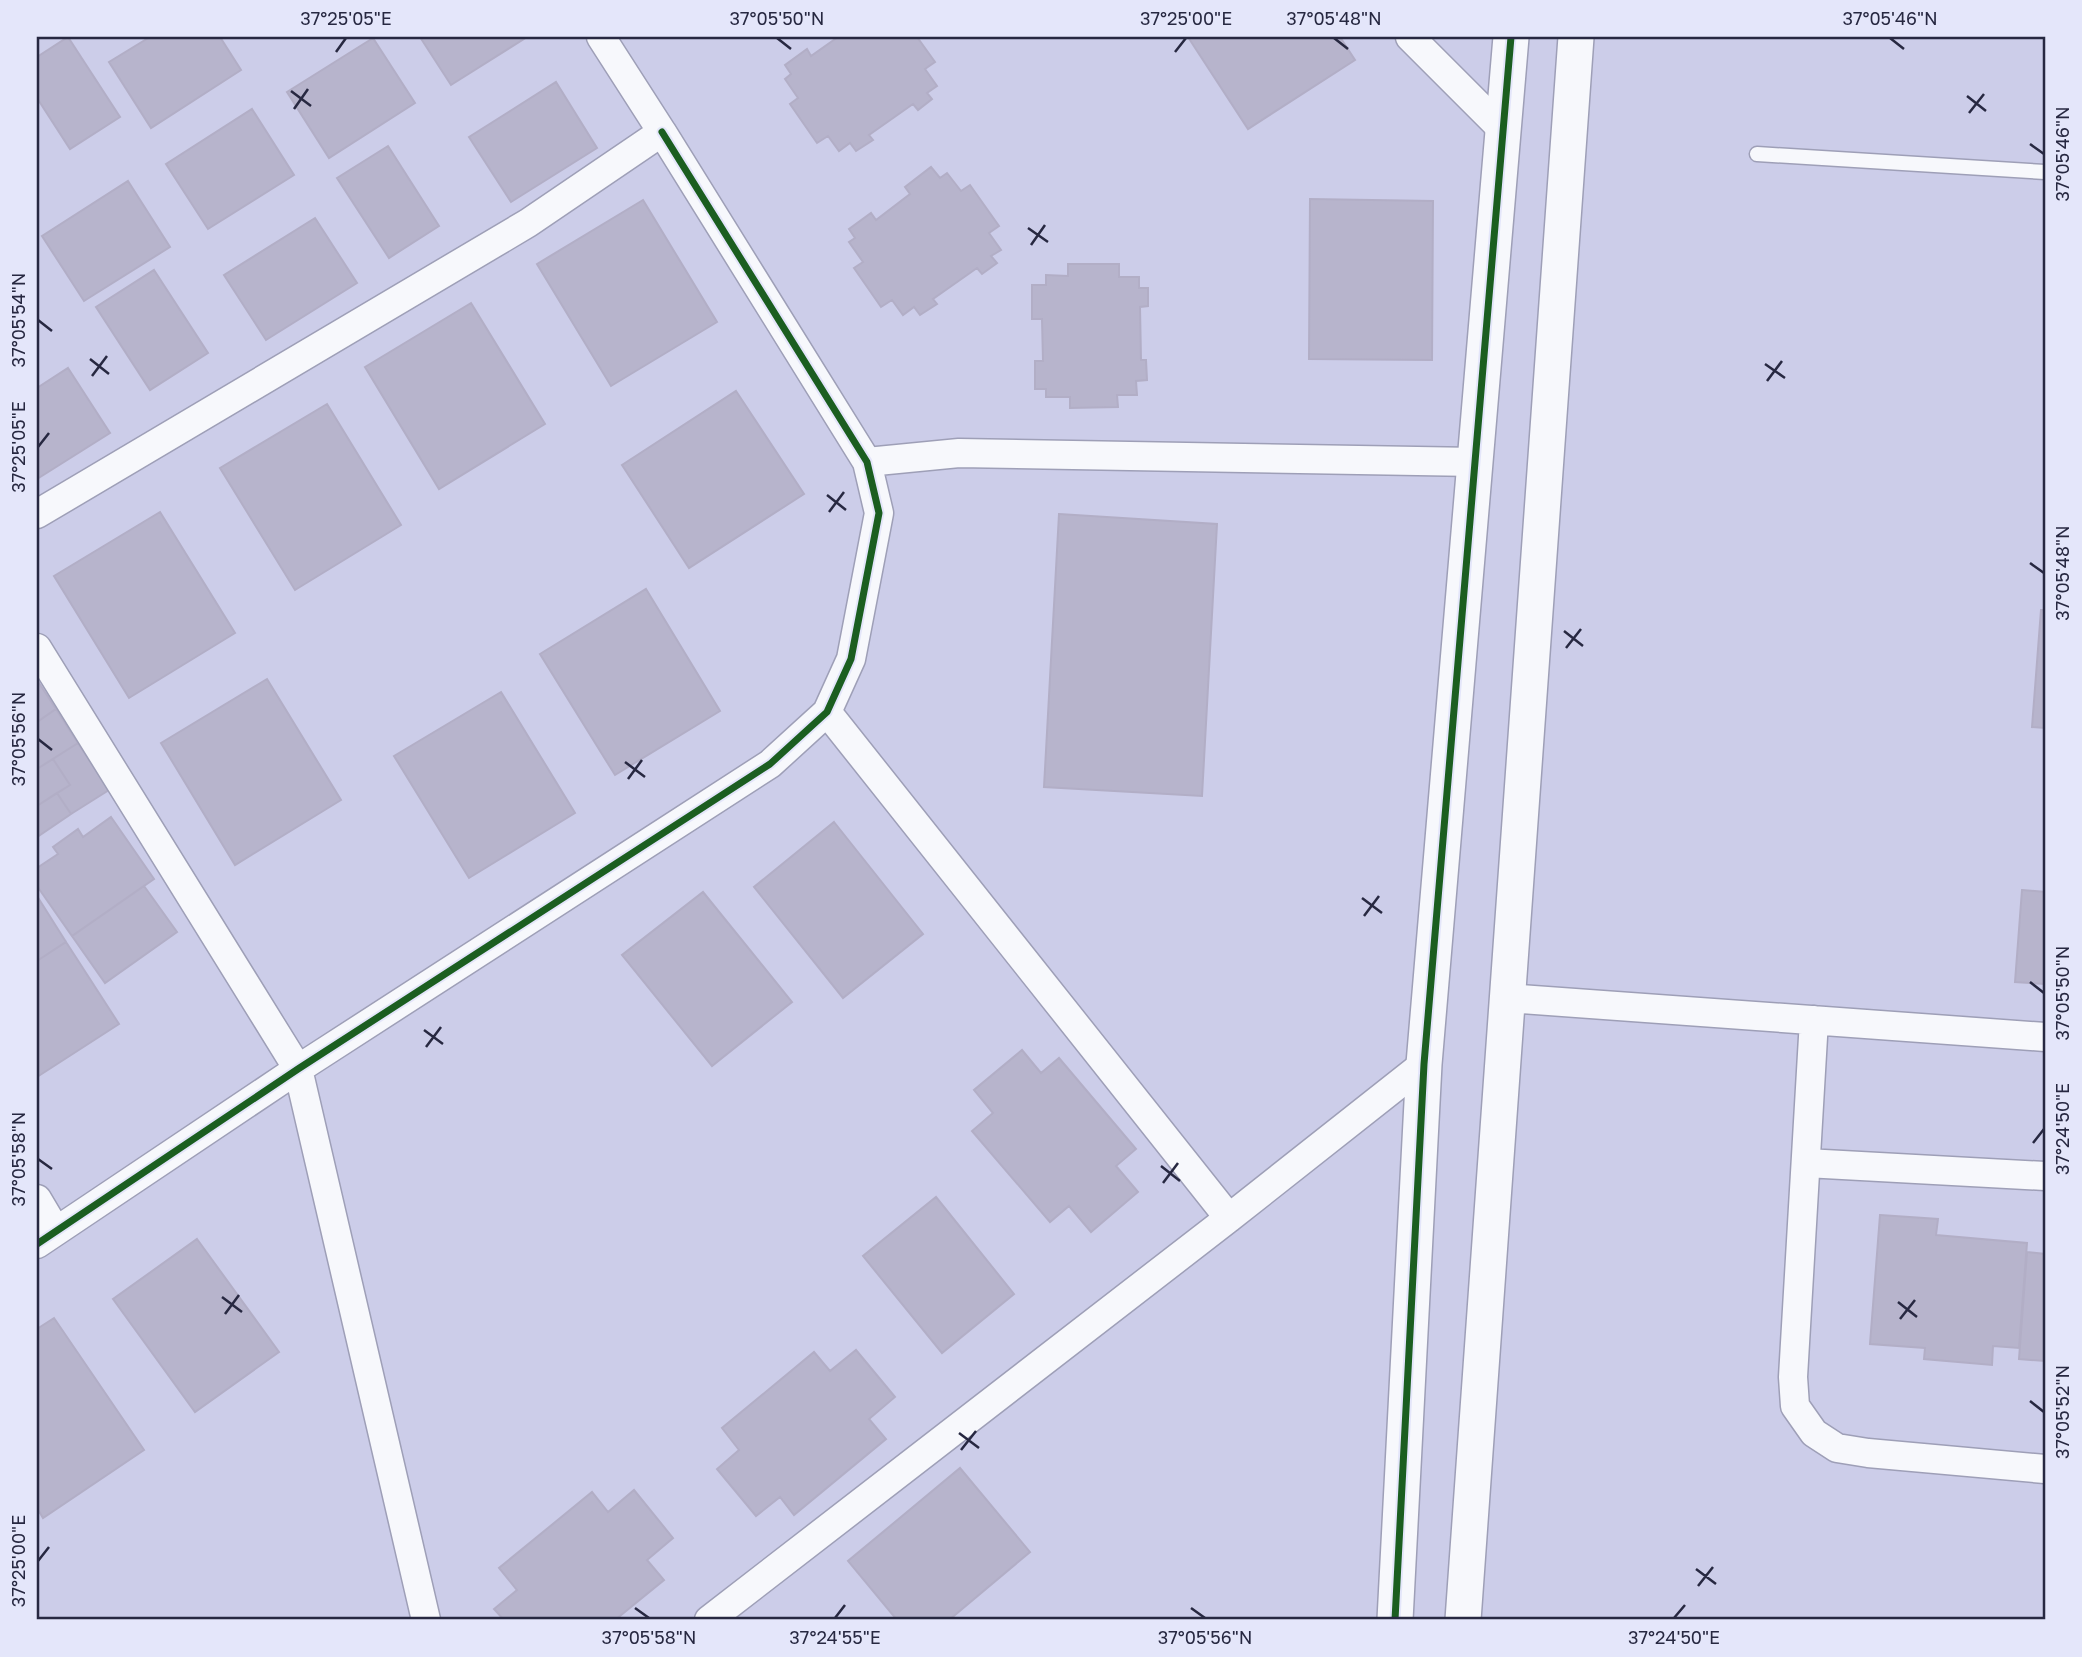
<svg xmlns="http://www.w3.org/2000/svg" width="2082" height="1657" viewBox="0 0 2082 1657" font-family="'Golos Text',sans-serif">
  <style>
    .building { fill: #b7b4cc; stroke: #b2aec6; stroke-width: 2 }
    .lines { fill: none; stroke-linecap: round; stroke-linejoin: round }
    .service-casing { stroke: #9e9fb7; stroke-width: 17 }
    .minor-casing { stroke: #9e9fb7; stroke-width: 31 }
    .tertiary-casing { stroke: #9e9fb7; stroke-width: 38 }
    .service { stroke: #f7f8fc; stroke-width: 14 }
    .minor { stroke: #f7f8fc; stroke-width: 28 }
    .tertiary { stroke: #f7f8fc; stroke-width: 35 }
    .cycleway-casing { stroke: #e4e6fa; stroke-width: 11 }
    .cycleway { stroke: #1b5e20; stroke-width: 7 }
    .ticks { fill: none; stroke: #272841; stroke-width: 2.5 }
    .neatline { fill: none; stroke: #272841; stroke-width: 2.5 }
    .ticks-label { font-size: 18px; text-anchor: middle; fill: #272841 }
  </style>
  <rect width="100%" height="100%" fill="#cccde9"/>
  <!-- building -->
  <path class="building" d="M68,37L120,117L70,149L37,98V57Z
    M150,37H220L241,70L151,128L109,62Z
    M420,37H527L451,85Z
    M838,37H917L935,62L925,69L937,86L927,93L932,99L918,110L913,104L869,135L873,140L856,151L850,143L839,151L828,136L817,143L790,104L798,98L785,79L791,74L785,65L807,49L811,56Z
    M1188,37H1340L1355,60L1248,129Z
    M373,38L415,103L329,158L287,92Z
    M556,82L597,148L511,202L469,137Z
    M252,109L294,175L208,229L166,164Z
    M388,146L439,226L389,258L337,178Z
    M931,167L940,178L947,173L961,191L970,185L999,226L989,233L1001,250L991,256L997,263L982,274L977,268L933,299L937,304L920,315L914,307L903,315L892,300L881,307L854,268L863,262L849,242L855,238L849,229L871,213L876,220L910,194L905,187Z
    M128,181L170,247L84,301L42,236Z
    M1310,199L1433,201L1432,360L1309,359Z
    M643,200L717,322L611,386L537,264Z
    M315,218L357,283L266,340L224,275Z
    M1068,264H1119V277H1139V288H1148V306L1140,307L1141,360H1146L1147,380L1136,381L1137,395H1117L1118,407L1070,408V397H1046V389H1035V361H1043L1042,319H1032V285H1046V275L1068,276Z
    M154,270L208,353L150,390L96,307Z
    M471,303L545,424L439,489L365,367Z
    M68,368L110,433L37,479V388Z
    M736,391L804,494L689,568L622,465Z
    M327,404L401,525L295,590L220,468Z
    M160,512L235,633L129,698L54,576Z
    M1059,514L1217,524L1202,796L1044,787Z
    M646,589L720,711L615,775L540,654Z
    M2041,610H2045V728L2032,727Z
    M267,679L341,800L235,865L161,743Z
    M37,680L56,709L37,722Z
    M501,692L575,813L469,878L394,756Z
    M56,709L78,743L37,769V722Z
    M78,743L109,790L71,814L57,793L70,785L53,759Z
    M53,759L70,785L37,806V769Z
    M57,793L71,814L37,837V806Z
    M111,817L154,879L72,936L37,886V868L58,854L53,847L78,829L83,837Z
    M834,822L923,934L843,998L754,887Z
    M144,886L177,932L105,983L72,936Z
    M2022,890L2045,892V984L2015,982Z
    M703,892L792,1002L712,1066L622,955Z
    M37,896L66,942L37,961Z
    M66,942L119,1024L37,1077V961Z
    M1022,1050L1041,1073L1059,1058L1136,1149L1116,1166L1138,1192L1091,1232L1069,1206L1050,1222L972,1131L993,1113L974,1090Z
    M936,1197L1014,1294L942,1353L863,1256Z
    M1880,1215L1938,1219L1936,1235L2027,1243L2019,1348L1993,1346L1992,1365L1924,1359L1925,1348L1870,1344Z
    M197,1239L279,1352L195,1412L113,1299Z
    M2027,1252L2045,1254V1361L2019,1359Z
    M54,1318L144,1450L43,1518L37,1508V1329Z
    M856,1350L895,1397L869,1419L886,1439L794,1515L780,1497L756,1516L717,1469L739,1450L722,1428L814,1352L830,1371Z
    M960,1468L1030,1552L949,1620H897L848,1561Z
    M634,1490L673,1538L647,1560L664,1580L615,1620H504L494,1609L517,1590L499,1568L592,1492L608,1512Z"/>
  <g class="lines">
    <!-- service casing -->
    <g class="service-casing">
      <path id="service" d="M1757,154L2045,172"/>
    </g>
    <!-- minor casing -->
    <g class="minor-casing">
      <path id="minor" d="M1410,37L1505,132
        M867,462L959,453L1476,462
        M37,514L528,223L662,132L601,37
        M37,648L298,1069L426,1620
        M827,712L1229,1218
        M1507,998L2045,1037
        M1814,1020L1793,1377L1795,1406L1814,1433L1837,1448L1868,1453L2045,1469
        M1806,1163L2045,1176
        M37,1199L56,1231
        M37,1244L298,1069L770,764L827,712L851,659L879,513L867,462L662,132
        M709,1620L1229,1218L1424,1064"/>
    </g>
    <!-- tertiary casing -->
    <g class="tertiary-casing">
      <path id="tertiary" d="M1395,1620L1424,1064L1511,37
        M1463,1620L1576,37"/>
    </g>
    <!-- service -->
    <use href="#service" class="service"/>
    <!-- minor -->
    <use href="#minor" class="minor"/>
    <!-- tertiary -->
    <use href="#tertiary" class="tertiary"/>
    <!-- cycleway casing -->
    <g class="cycleway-casing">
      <path id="cycleway" d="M37,1244L298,1069L770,764L827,712L851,659L879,513L867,462L662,132
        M1395,1620L1424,1064L1511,37"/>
    </g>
    <!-- cycleway -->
    <use href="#cycleway" class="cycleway"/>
  </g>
  <!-- ticks -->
  <path class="ticks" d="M777,38L791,49M1334,38L1348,49M1890,38L1904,49M336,52L346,38M1175,52L1186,38M291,91L311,106M1967,96L1986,111M294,109L308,89M1969,113L1984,94M2030,144L2044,154M1028,228L1048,242M1031,245L1045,225M38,320L52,331M90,359L109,374M1765,364L1785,378M92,376L107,356M1767,381L1782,361M38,447L49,433M827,495L846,510M829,512L844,492M2030,563L2044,573M1564,631L1583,646M1566,648L1581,629M38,739L52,750M625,762L645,777M628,779L642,760M1362,898L1382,913M1364,916L1379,896M2030,982L2044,993M424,1030L443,1044M426,1047L441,1027M2033,1143L2044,1129M38,1159L52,1169M1161,1166L1180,1181M1163,1183L1178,1163M222,1297L242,1312M1898,1302L1917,1317M225,1314L239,1295M1900,1319L1915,1300M2030,1401L2044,1412M959,1433L979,1448M961,1450L976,1431M38,1561L49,1547M1696,1569L1716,1584M1698,1586L1713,1567M635,1608L649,1618M1191,1608L1205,1618M835,1618L845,1605M1674,1618L1685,1605"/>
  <!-- border -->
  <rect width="2082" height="1657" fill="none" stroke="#e4e6fa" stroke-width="77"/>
  <rect x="38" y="38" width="2006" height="1580" class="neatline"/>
  <g class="ticks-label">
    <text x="346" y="25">37°25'05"E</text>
    <text x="777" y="25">37°05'50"N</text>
    <text x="1186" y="25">37°25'00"E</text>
    <text x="1334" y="25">37°05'48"N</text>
    <text x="1890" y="25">37°05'46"N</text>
    <text transform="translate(2063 154) rotate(-90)" y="6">37°05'46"N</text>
    <text transform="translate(19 320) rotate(-90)" y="6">37°05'54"N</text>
    <text transform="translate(19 447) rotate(-90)" y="6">37°25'05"E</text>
    <text transform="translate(2063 573) rotate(-90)" y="6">37°05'48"N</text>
    <text transform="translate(19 739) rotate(-90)" y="6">37°05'56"N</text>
    <text transform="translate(2063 993) rotate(-90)" y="6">37°05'50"N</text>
    <text transform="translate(2063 1129) rotate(-90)" y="6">37°24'50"E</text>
    <text transform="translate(19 1159) rotate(-90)" y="6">37°05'58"N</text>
    <text transform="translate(2063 1412) rotate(-90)" y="6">37°05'52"N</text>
    <text transform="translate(19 1561) rotate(-90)" y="6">37°25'00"E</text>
    <text x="649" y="1644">37°05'58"N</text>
    <text x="835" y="1644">37°24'55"E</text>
    <text x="1205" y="1644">37°05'56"N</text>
    <text x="1674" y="1644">37°24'50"E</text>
  </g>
</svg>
